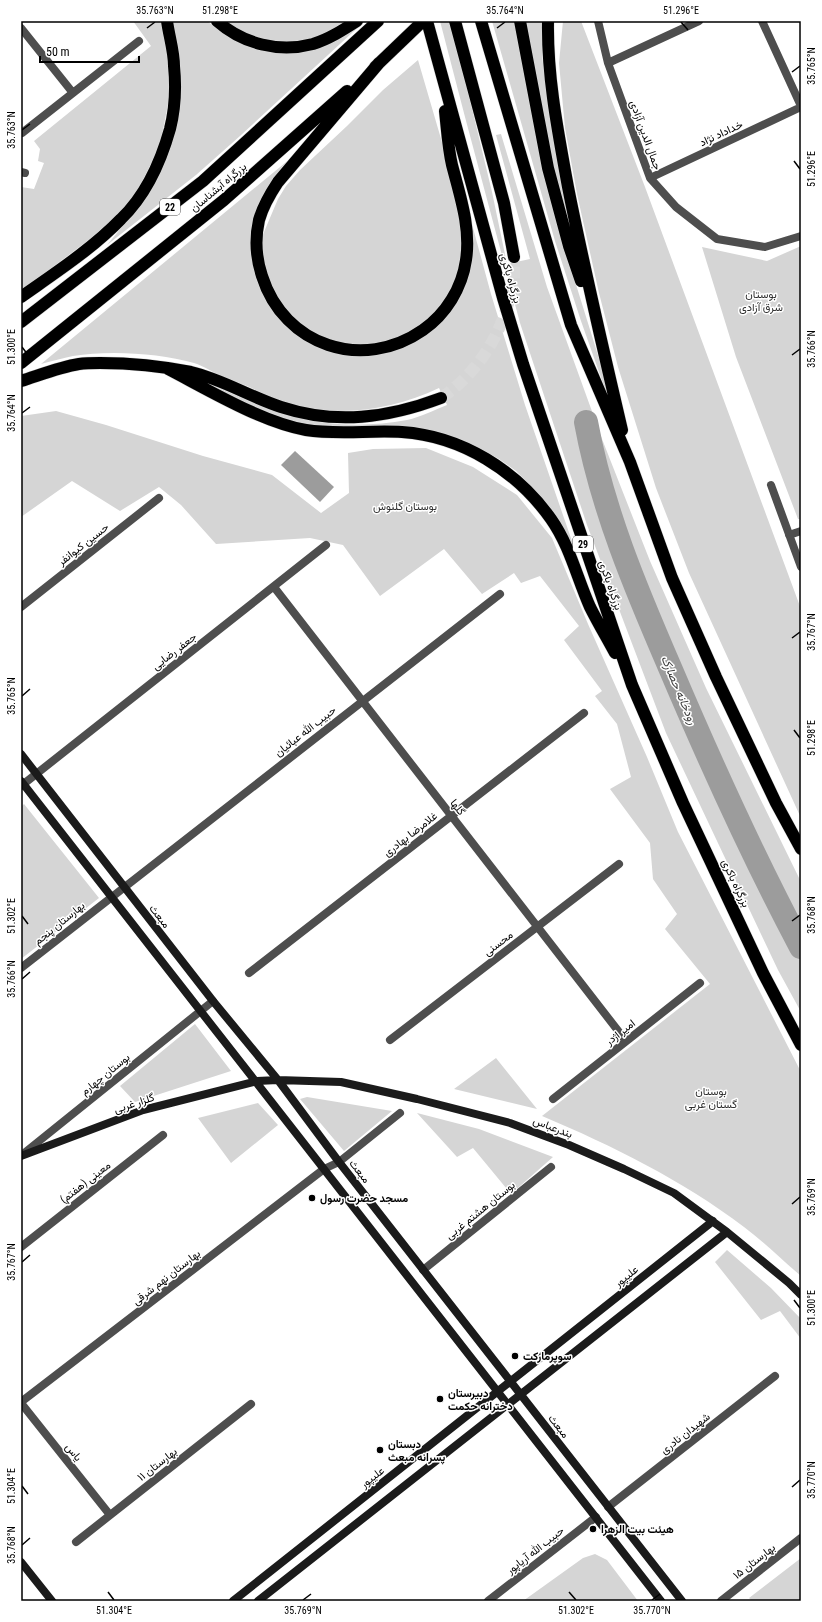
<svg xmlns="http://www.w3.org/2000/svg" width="822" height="1622" viewBox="0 0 822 1622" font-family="'Roboto Condensed',Vazirmatn,sans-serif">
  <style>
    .green { fill: #d5d5d5 }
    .water { fill: #9c9c9c }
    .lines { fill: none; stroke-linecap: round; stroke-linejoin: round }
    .river { stroke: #9c9c9c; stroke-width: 24 }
    .highway-tunnel { stroke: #d9d9d9; stroke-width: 12; stroke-dasharray: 12 6; stroke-linecap: butt }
    .highway-casing { stroke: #dbdbdb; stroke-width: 13 }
    .street { stroke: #4e4e4e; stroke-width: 8 }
    .secondary { stroke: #1b1b1b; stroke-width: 8 }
    .highway { stroke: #000; stroke-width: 12 }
    .ticks { fill: none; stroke: #000; stroke-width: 1.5 }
    .poi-dot { fill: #000; stroke: #fff; stroke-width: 1.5 }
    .labels { text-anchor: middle; stroke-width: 3; stroke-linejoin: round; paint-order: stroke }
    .shield { fill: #fff; stroke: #4c4c4c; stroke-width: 1 }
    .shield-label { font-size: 10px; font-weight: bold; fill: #000 }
    .street-label { font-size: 11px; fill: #000; stroke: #fff }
    .park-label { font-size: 11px; fill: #2c2c2c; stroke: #fff }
    .poi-label { font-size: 11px; font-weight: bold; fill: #000; stroke: #fff; text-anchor: start }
    .water-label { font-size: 12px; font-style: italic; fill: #3d3d3d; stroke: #fff }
    .neatline { fill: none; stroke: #000; stroke-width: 1.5 }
    .ticks-label { font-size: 10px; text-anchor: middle; fill: #000 }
  </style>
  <rect width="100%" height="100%" fill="#fff"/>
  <!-- green -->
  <path class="green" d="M133,21H161L169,63L170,94L160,145L147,172L137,191L126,206L113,219L90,239L21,291V187L34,189L44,163L38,161L40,149L34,141L151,46Z
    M172,21H207L227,36L273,52L365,21L240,136L196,175L107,245L136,210L166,152Z
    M225,21H349C324,39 294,45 264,39C259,38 253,37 249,35C240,32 232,26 225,21Z
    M440,21H451L492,192L507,264L530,259L496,135L501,134L547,287L602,439L650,561L706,688L801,882V1012L778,970L666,733L587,525L520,323L465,117Z
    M492,21H515L560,233L601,365L617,423L581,321L555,241Z
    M525,21H542V56L547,94L577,254C553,178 540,99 525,21Z
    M563,21H581L645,187L801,609V818L689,573L656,488L618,367L599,293L577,194L565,128L559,63Z
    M418,60L458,197L463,248L459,270L450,293L432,317L399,338L361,346L334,342L307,330L283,307L266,275L261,240L264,232L278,199L286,186L300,170L347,126L383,90Z
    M291,158L281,168L266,191L254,267L257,281L268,304L276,314L295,333L319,347L342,354L368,356L397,350L414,342L431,331L466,282L455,162L491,294L525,405L594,605L548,507L531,486L516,471L499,459L479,448L436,432L418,428L394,426L346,428L315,426L277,417L256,408L198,380C232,393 266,409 301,418C334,427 374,426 407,420C421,417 434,410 447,405L439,388C386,413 324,420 269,397C261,393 254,389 247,386C239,383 231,381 224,378C214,373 204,366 194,363C159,353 109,350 73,356C63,358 52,361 41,364Z
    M801,246V519H798L736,357L702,247L767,261Z
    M56,411L106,425L203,456L272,475L321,513L349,493L348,453L373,449L426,448L473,467L517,495L552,538L588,624L647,757L678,832L801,1072V1276C782,1260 764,1242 744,1227C682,1180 613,1146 542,1116L710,984L665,929L677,914L653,879L650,843L610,789L631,777L617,724L595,696L602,691L564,640L579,626L540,576L521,583L514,573L482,594L444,549L380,596L343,545L310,538L216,544L181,505L159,487L120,511L72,481L21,517V416Z
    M24,804L99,898L21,959V807Z
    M195,1024L231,1071L135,1102L120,1086Z
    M496,1058L537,1109L454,1089Z
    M307,1097L392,1111L344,1151L300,1099Z
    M258,1103L278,1125L231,1163L198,1118Z
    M417,1113L479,1129L553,1157L511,1194L473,1148L457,1157Z
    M727,1250L771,1288L801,1319V1339L780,1311L761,1320L715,1262Z
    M595,1554L607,1560L638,1601H523L583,1558Z
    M801,1558V1601H752L749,1598Z"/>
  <!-- water -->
  <path class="water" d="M295,451L334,487L320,502L281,465Z"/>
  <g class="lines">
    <!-- river -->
    <path class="river" d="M586,422C602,509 636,589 671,670C711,764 753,857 801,947"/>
    <!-- highway-tunnel -->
    <path class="highway-tunnel" d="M441,398C475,375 499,339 509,300C511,294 513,288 514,282C514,274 514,266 514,257"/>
    <!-- highway casing -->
    <g class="highway-casing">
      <path id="highway" d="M217,21C243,44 279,53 313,44C329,39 343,30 357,21
        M427,21L503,298L523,364L632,685L683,803L763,973L801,1045
        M455,21L504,203L514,257
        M481,21L571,325L630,462L672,578L716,677L776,803L801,849
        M520,21L548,168L569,246L581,281
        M548,21C547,77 558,132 568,187C584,268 603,349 622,430
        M379,63L278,182C270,194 263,206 259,220C255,238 256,258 262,276C284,346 363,372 423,330C446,314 462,288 466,260C471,228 460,196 452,165C448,148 447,129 445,111
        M375,67L423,21
        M21,297C55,273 92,249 121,219C145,196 161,161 170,129C175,109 176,86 174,66C174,51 169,36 167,21
        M21,322L203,181L378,21
        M21,363L224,200L347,91
        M166,368C207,389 261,422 306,430C338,435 370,430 402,432C462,436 517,471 551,519C570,546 577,578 590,607C598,623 607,638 615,653
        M21,381C40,375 60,367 79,364C86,363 94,363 100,363C131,363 161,366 191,372C222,379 250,397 281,407C336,425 388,418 441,398"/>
    </g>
    <!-- street -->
    <path class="street" d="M598,21L608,63L650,178L676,207L717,239L765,247L801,236
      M762,21L801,106
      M21,28L73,93
      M608,63L699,21
      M22,133L139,41
      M21,172L25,173
      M650,178L801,107
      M771,485L801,567
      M789,535L801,531
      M274,587L626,1041
      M21,607L159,498
      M21,786L326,545
      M21,968L500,594
      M249,973L584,713
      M390,1040L619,864
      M553,1099L700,983
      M23,1154L213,1001
      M21,1247L163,1135
      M423,1270L551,1167
      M21,1402L324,1169L339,1162L400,1113
      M21,1403L110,1515
      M608,1507L775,1376
      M76,1542L251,1404
      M488,1601L596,1517
      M721,1601L801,1538"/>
    <!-- secondary -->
    <path class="secondary" d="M21,754L213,1001L278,1080L339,1162L682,1601
      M21,781L661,1601
      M21,1156L143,1110L257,1081L278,1080L341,1082L417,1099L510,1123L569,1145L624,1169L674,1193L727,1232L789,1283L801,1295
      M21,1562L52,1601
      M233,1601L713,1221
      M258,1601L727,1232"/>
    <!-- highway -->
    <use href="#highway" class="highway"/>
  </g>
  <!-- ticks -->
  <path class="ticks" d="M220,22L226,30M681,22L688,30M147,28L155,22M497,28L505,22M792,72L800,66M22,130L30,124M794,161L800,169M22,347L28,355M792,355L800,349M22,413L30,407M792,638L800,632M22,696L30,689M794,730L800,738M22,916L28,924M792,921L800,915M22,979L30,972M792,1204L800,1197M22,1262L30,1255M794,1300L800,1308M22,1486L28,1494M792,1487L800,1480M22,1545L30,1538M108,1592L114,1600M569,1592L576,1600M303,1600L311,1594M652,1600L660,1594"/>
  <!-- markers -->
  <g class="poi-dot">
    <circle cx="312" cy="1198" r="4"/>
    <circle cx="515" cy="1356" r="4"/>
    <circle cx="440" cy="1399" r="4"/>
    <circle cx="380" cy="1450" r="4"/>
    <circle cx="593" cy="1529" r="4"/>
  </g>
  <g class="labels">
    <!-- shield labels -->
    <g class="shield">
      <rect x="160" y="199" width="20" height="16" rx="3"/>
      <rect x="573" y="536" width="20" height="16" rx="3"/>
    </g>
    <g class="shield-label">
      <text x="170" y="211">22</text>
      <text x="583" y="548">29</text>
    </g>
    <!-- street labels -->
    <g class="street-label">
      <text transform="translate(721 133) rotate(-25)" y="4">خداداد نژاد</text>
      <text transform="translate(646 135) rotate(70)" y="4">جمال الدین آزادی</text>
      <text transform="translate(218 187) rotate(-40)" y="4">بزرگراه آبشناسان</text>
      <text transform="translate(511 278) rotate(74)" y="4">بزرگراه باکری</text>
      <text transform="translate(83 544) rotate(-38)" y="4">حسین کیوانفر</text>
      <text transform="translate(611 585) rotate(71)" y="4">بزرگراه باکری</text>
      <text transform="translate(174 651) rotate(-38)" y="4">جعفر رضایی</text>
      <text transform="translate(305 731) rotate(-38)" y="4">حبیب الله عبائیان</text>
      <text transform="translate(458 807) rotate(52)" y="4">گلها</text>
      <text transform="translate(410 834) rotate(-38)" y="4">غلامرضا بهادری</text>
      <text transform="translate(736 883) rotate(65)" y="4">بزرگراه باکری</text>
      <text transform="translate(160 916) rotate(52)" y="4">مبعث</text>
      <text transform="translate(59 923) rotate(-39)" y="4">بهارستان پنجم</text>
      <text transform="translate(498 943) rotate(-37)" y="4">محسنی</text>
      <text transform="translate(620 1032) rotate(-38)" y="4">امیر اژدر</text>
      <text transform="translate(105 1074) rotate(-39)" y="4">بوستان چهارم</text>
      <text transform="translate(134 1103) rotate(-18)" y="4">گلزار غربی</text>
      <text transform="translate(553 1127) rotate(21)" y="4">بندرعباس</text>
      <text transform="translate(360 1171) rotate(52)" y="4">مبعث</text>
      <text transform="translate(85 1182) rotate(-38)" y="4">معینی (هفتم)</text>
      <text transform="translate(480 1210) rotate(-39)" y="4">بوستان هشتم غربی</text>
      <text transform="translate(626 1276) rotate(-39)" y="4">علیپور</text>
      <text transform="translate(166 1277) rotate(-38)" y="4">بهارستان نهم شرقی</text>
      <text transform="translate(559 1426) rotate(52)" y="4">مبعث</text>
      <text transform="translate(685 1433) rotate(-38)" y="4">شهیدان نادری</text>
      <text transform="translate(74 1452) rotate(51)" y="4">یاس</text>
      <text transform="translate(157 1464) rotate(-38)" y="4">بهارستان ۱۱</text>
      <text transform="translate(372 1477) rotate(-38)" y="4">علیپور</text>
      <text transform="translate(535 1550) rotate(-38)" y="4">حبیب الله آریاپور</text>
      <text transform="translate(754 1561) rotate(-38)" y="4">بهارستان ۱۵</text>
    </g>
    <!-- park labels -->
    <g class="park-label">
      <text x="761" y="298">بوستان<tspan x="761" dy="13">شرق آزادی</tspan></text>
      <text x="405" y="510">بوستان گلنوش</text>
      <text x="711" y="1095">بوستان<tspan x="711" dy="13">گستان غربی</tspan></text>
    </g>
    <!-- poi labels -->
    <g class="poi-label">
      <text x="320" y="1202">مسجد حضرت رسول</text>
      <text x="523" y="1360">سوپرمارکت</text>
      <text x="448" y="1397">دبیرستان<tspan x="448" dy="13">دخترانه حکمت</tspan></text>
      <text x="388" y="1448">دبستان<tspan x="388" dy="13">پسرانه مبعث</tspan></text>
      <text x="601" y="1533">هیئت بیت الزهرا</text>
    </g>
    <!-- water labels -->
    <g class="water-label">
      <text transform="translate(679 690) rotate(67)" y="4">رودخانه حصارک</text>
    </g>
  </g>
  <!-- border -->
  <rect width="822" height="1622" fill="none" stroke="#ffffff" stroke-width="44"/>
  <!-- scale -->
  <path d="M40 56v6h99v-6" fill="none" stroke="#000000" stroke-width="2"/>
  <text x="46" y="56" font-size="12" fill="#000000" stroke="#ffffff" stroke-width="3" paint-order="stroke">50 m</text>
  <rect x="22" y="22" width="778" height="1578" class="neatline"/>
  <g class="ticks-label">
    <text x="155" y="14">35.763°N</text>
    <text x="220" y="14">51.298°E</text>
    <text x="505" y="14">35.764°N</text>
    <text x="681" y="14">51.296°E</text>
    <text transform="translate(811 66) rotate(-90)" y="4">35.765°N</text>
    <text transform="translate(11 130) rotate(-90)" y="4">35.763°N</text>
    <text transform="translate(811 169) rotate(-90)" y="4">51.296°E</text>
    <text transform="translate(11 347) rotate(-90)" y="4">51.300°E</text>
    <text transform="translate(811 349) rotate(-90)" y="4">35.766°N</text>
    <text transform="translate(11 413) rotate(-90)" y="4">35.764°N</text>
    <text transform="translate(811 632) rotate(-90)" y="4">35.767°N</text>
    <text transform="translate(11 696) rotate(-90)" y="4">35.765°N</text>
    <text transform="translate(811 738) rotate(-90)" y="4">51.298°E</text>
    <text transform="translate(811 915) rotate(-90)" y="4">35.768°N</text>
    <text transform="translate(11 916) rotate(-90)" y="4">51.302°E</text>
    <text transform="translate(11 979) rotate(-90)" y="4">35.766°N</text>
    <text transform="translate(811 1197) rotate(-90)" y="4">35.769°N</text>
    <text transform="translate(11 1262) rotate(-90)" y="4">35.767°N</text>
    <text transform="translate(811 1308) rotate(-90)" y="4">51.300°E</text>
    <text transform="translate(811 1480) rotate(-90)" y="4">35.770°N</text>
    <text transform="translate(11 1486) rotate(-90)" y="4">51.304°E</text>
    <text transform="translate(11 1545) rotate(-90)" y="4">35.768°N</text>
    <text x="114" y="1614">51.304°E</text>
    <text x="303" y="1614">35.769°N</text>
    <text x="576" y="1614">51.302°E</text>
    <text x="652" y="1614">35.770°N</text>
  </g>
</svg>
